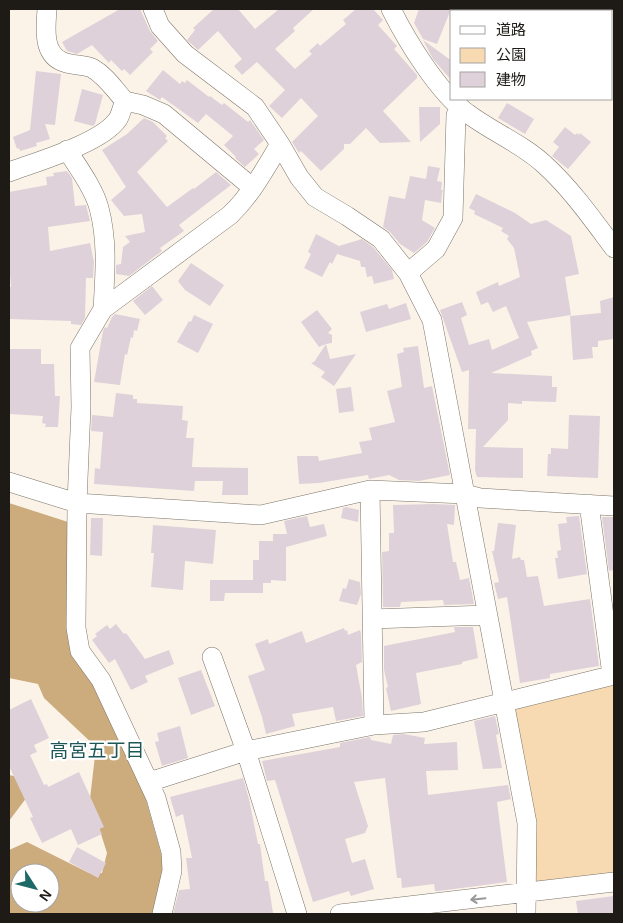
<svg xmlns="http://www.w3.org/2000/svg" width="623" height="923" viewBox="0 0 623 923" font-family="Helvetica,'Noto Sans JP',sans-serif">
  <style>
    .green { fill: #f7dab1 }
    .forest { fill: #ccab7c; fill-rule: evenodd }
    .building { fill: #dfd1d9 }
    .lines { fill: none; stroke-linecap: round; stroke-linejoin: round }
    .minor-casing { stroke: #7b746a; stroke-width: 20 }
    .minor { stroke: #fff; stroke-width: 19 }
    .oneway { stroke: #9a9897 }
    .labels { text-anchor: middle; stroke-width: 4.5; stroke-linejoin: round; paint-order: stroke }
    .neighbourhood-label { font-size: 19px; fill: #1d5856; stroke: #fff }
  </style>
  <rect width="100%" height="100%" fill="#fbf3e8"/>
  <!-- green -->
  <path class="green" d="M614,680V878L532,888L509,705Z"/>
  <!-- forest -->
  <path class="forest" d="M9,503L68,522L71,629L97,683L143,789L162,857L163,890L155,914H9V850L27,842L89,873H102L107,853L90,799L96,747L44,698L38,684L9,678ZM20,873H50V903H20Z
    M9,775L14,776L27,797L9,821Z"/>
  <!-- building -->
  <path class="building" d="M120,9H140L150,31L158,41L150,49L153,52L130,75L124,69L122,71L111,60L109,63L92,45L77,54L67,51L62,42Z
    M214,9H238L255,29L279,9H314L293,28L295,31L275,49L295,69L312,54L309,51L318,43L320,46L346,24L343,20L356,9H373L383,20L378,25L397,46L394,49L417,75V78L383,111L411,142L380,143L366,128L350,144H344V149L321,171L301,151L299,153L292,142L318,116L301,98L282,118L269,106L285,90L257,62L242,75L234,66L242,59L218,31L198,50L187,40L195,30L193,28Z
    M419,9H451L437,44L423,39L414,23Z
    M423,40L452,61V81L433,59Z
    M163,70L180,84L182,81L185,83L187,80L209,97L210,96L222,105L224,103L248,122L250,120L264,140L254,149L259,154L245,167L235,158L236,157L224,145L233,136L206,114L198,123L162,97L160,100L146,91Z
    M36,71L61,74L55,125L45,124L50,139L36,143L37,146L20,151L19,148L17,149L13,137L30,130Z
    M82,89L103,95L95,124L93,126L74,121Z
    M507,103L534,119L525,134L498,118Z
    M419,107H440V124L420,142Z
    M144,118L153,122L167,136L165,138L168,141L137,172L167,207L193,188L194,189L216,172L231,185L179,225L184,231L160,248L162,251L129,276L116,274V265L121,264L123,247L130,242L125,236L145,232L142,214L124,216L111,200L126,187L102,150L127,134Z
    M565,127L575,135L577,133L579,135L580,133L591,142L568,169L552,156L559,147L553,142Z
    M428,166L440,168L437,181L442,182L441,190H443L442,194L441,203L425,200L422,220L435,228L427,242L414,253L400,244L390,232L383,227L389,196L405,199L410,176L426,179Z
    M67,171L72,178L75,206L86,205L90,221L48,227L50,251L90,243L94,262L93,278H86L85,318L81,325L71,324V321L9,319V287H11L9,259V192L47,185L46,177L54,176L53,173Z
    M476,194L515,213L531,224L546,220L571,236L579,274L565,277L571,315L527,322L538,348L531,351L532,355L491,373L552,376V387H557L556,402L522,401V404L508,403V420L483,447L523,448V478L477,477L475,470L476,429H468L469,370L462,372L440,310L462,302L467,315L461,318L469,345L489,339L492,350L519,338L506,306L493,312L488,302L481,305L476,292L498,282L499,286L520,277L514,248L507,239L509,236L501,231L503,228L474,214L475,211L469,208Z
    M316,234L339,246L362,239L373,247L392,270L394,279L374,284L372,276L367,277L365,267H361L360,261L337,254L332,264L330,262L322,277L304,268L311,254L308,252Z
    M191,263L224,285L210,306L185,290L178,281Z
    M152,286L163,300L145,315L133,301Z
    M614,297V339L598,341V347H592L593,358L573,360L570,316L601,313L600,301Z
    M406,303L411,319L366,332L360,312L387,304L389,309Z
    M317,310L332,329L328,333L332,335V343L326,344L330,359L356,354L334,386L321,377L325,372L311,363L314,362L326,344L319,347L301,322Z
    M115,314L140,319L137,331L134,330L133,338L131,337L127,355L125,354L120,385L94,382L103,331L105,327L107,328L112,317Z
    M194,315L213,324L198,353L177,342L189,321L191,322Z
    M418,346L424,388L432,386L450,475L419,481L399,480L389,475L369,479L368,475L319,483L299,484L297,456H318L319,461L362,453L359,442L372,440L369,428L395,422L387,391L402,387L397,354L404,352L403,348Z
    M9,349H41V364H54L55,396H60L58,427H45L46,424L42,423L43,416L9,414Z
    M351,387L354,411L339,413L336,389Z
    M116,393L133,395V399H137V403L183,406L182,420L188,421L186,438H194L192,467L248,468V495H222L223,481H195L194,491L94,484L95,468L100,469L103,432L91,431L92,415L113,417Z
    M569,415L600,416L598,478L547,476L548,454H551V448L568,449Z
    M434,504L455,505L454,525L447,524L453,562H456L460,580L469,578L474,604L444,605L443,600L401,602L400,607H383L382,552L389,551V533H394L393,505Z
    M346,507L359,510L358,522L341,518L343,508Z
    M307,516L310,527L324,524L327,536L286,547V581L271,580V583H263V593H225L224,601H210V580H253V560H259V541H273V534H287L284,521Z
    M579,516L587,574L558,579L555,558H558L557,551L561,550L558,524L567,523L566,517Z
    M602,517H614V570L609,571Z
    M91,518H103L102,556L90,555Z
    M498,523L516,525L512,559L520,557L521,560H524L527,577L538,576L544,606L590,599L599,666L550,674V678L520,683L507,597L498,599L494,583L499,582L492,551H494Z
    M153,525L216,530L213,564L185,561L183,590L151,587L154,553H151Z
    M349,579L360,582L361,594L357,605L339,601L343,588L346,589Z
    M116,624L124,634L126,633L145,659L169,650L174,664L145,676L148,682L131,690L115,659L109,663L92,640L97,636L95,634L107,625L110,629Z
    M454,627H473L478,658L462,662V664L416,673L421,704L391,711L386,688L388,687L384,670V646L455,632Z
    M344,628L345,631L347,630L348,635L360,630L361,633L362,662L356,665L362,698L363,716L336,721L333,707L292,714L295,726L266,734L262,717L248,676L265,670L255,644L268,639L269,644L302,631L306,643Z
    M201,670L215,706L191,715L178,678Z
    M31,699L49,738L34,745L37,752L30,755L44,785L47,784L48,787L79,772L104,827L99,829L102,834L78,845L71,829L42,843L30,818L33,817L9,766V710Z
    M495,716L499,734L496,735L502,768L483,769L474,721Z
    M180,726L188,758L162,766L155,742L159,741L157,733Z
    M404,734L425,738L424,744L457,742L458,770L426,771L428,795L508,785L511,799L497,802L507,882L439,891H435L434,884L402,888L401,878H397L385,778L354,782L368,826L365,833L345,839L352,863L365,859L374,889L351,896L349,891L313,902L275,780L267,781L262,761L340,747V743L370,737L371,740L391,744L393,735Z
    M243,778L249,799L258,844H260L265,881H268L273,913L173,914L179,890L190,889L186,858H192L183,814L176,817L170,797Z
    M77,847L106,863L98,878L69,862Z
    M614,896V914H578L576,901Z"/>
  <g class="lines">
    <!-- minor casing -->
    <g class="minor-casing">
      <path id="minor" d="M153,9L160,26L185,54L255,107L280,144L299,177L315,197L347,216L381,239L408,273L432,320L527,823L526,914
        M391,9C407,41 438,92 467,113C492,132 523,144 546,166C572,190 593,220 614,248
        M125,101L143,105L164,114L253,188
        M67,150C78,167 94,189 99,208C108,242 105,274 103,309
        M9,172C36,162 102,143 118,119C121,114 122,107 125,101C114,89 106,76 92,68C82,64 71,66 61,61C42,52 46,26 47,9
        M408,273L436,249L453,218L456,115L461,108
        M9,482L77,503L261,515L370,490L465,494L480,498L614,506
        M370,490L374,725
        M589,504L612,675
        M372,619L487,615
        M212,657L246,751L297,914
        M149,782L246,751L374,725L424,722L614,675
        M162,914L172,871L171,852L156,798L101,680L80,651L76,628L77,503L81,407L80,348L103,309L230,215C251,195 265,169 280,144
        M340,914L614,882"/>
    </g>
    <!-- minor -->
    <use href="#minor" class="minor"/>
  </g>
  <!-- one-way arrows -->
  <defs><path id="oneway-shaft" d="M-6 0H5M1.5-3L5.5 0L1.5 3" fill="none" stroke-width="1.6" stroke-linecap="round" stroke-linejoin="round" transform="scale(1.25)"/></defs>
  <use class="oneway" href="#oneway-shaft" transform="translate(478 899) rotate(174)"/>
  <g class="labels">
    <!-- neighbourhood labels -->
    <g class="neighbourhood-label">
      <text x="97" y="757">高宮五丁目</text>
    </g>
  </g>
  <!-- border -->
  <rect width="623" height="923" fill="none" stroke="#1e1b17" stroke-width="20"/>
  <!-- legend -->
  <rect x="450" y="10" width="162" height="90" fill="#ffffff" stroke="#a5a4a2"/>
  <rect x="460" y="26" width="25" height="8" fill="#ffffff" stroke="#a5a4a2"/>
  <text x="496" y="35" font-size="15" fill="#1e1b17">道路</text>
  <rect x="460" y="48" width="25" height="15" fill="#f7dab1" stroke="#a5a4a2"/>
  <text x="496" y="60" font-size="15" fill="#1e1b17">公園</text>
  <rect x="460" y="72" width="25" height="15" fill="#dfd1d9" stroke="#a5a4a2"/>
  <text x="496" y="85" font-size="15" fill="#1e1b17">建物</text>
  <!-- north arrow -->
  <g transform="translate(35 888) rotate(126)"><circle r="24" fill="#ffffff" stroke="#a5a4a2"/>
  <path d="M0-4L9 19L0 12L-9 19Z" fill="#1d6968"/>
  <text y="-8" font-size="14" font-weight="bold" text-anchor="middle" fill="#1e1b17">N</text>
  </g>
</svg>
